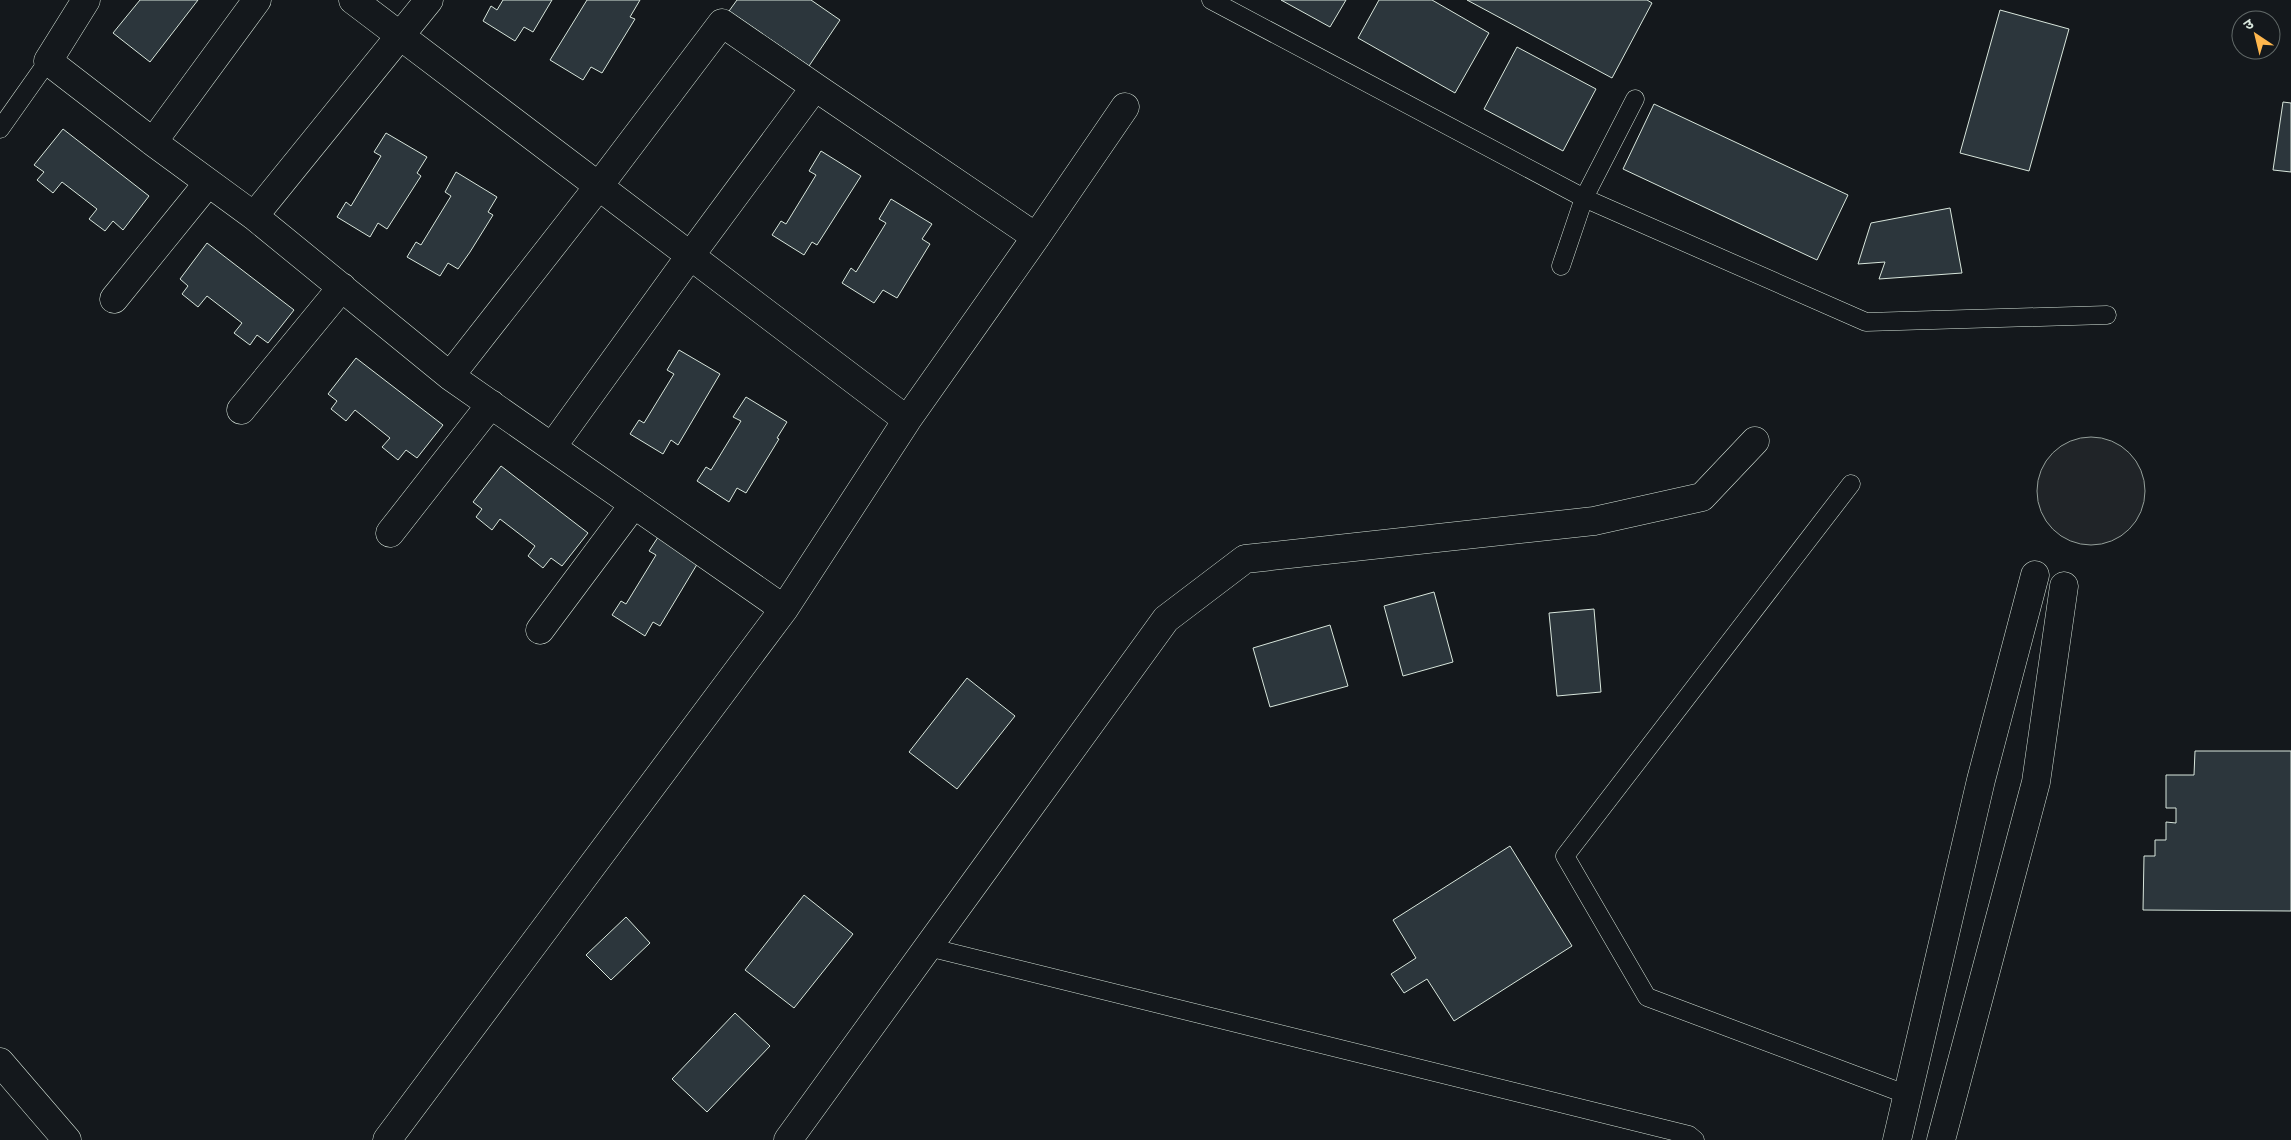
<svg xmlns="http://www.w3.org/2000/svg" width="2291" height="1140" viewBox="0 0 2291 1140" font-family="Signika,'Noto Sans Devanagari',sans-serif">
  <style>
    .green { fill: #202428; stroke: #939e99 }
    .building { fill: #2c363c; stroke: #d8e6dc }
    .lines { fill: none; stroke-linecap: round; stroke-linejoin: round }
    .lane-casing { stroke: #d8e6dc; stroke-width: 19 }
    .street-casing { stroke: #d8e6dc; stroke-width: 29 }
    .primary-casing { stroke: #d8e6dc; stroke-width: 29 }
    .lane { stroke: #14181c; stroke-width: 18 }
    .street { stroke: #14181c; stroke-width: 28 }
    .primary { stroke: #14181c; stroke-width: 28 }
  </style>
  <rect width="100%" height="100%" fill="#14181c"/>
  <!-- green -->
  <path class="green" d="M2037 491a54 54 0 1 1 108 0a54 54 0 1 1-108 0Z"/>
  <!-- building -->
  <path class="building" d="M140,0H198L150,62L113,33Z
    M503,0H552L533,32L524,27L515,41L483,21L491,6L497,10Z
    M587,0H640L630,17L635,19L602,73L591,67L583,80L550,60Z
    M737,0H811L840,20L809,66L729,11Z
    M1281,0H1346L1330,27Z
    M1379,0H1432L1489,33L1455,93L1358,38Z
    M1467,0H1647L1652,3L1612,78Z
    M2000,10L2069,29L2029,171L1960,153Z
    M1517,47L1596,89L1563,151L1484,109Z
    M2283,102L2291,103V172L2273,170Z
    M1654,104L1848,195L1817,260L1623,169Z
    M63,129L149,196L123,230L113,221L105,231L89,219L97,209L62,182L53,193L37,180L44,172L34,165Z
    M386,133L427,157L417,173L421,176L387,229L378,223L370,237L337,217L346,202L351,206L381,156L374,152Z
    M821,151L861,176L817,245L812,242L804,255L772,235L781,221L786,224L816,175L809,171Z
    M456,172L497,197L488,212L493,215L470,252L458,269L448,263L440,276L407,257L416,242L421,245L451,196L445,192Z
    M891,199L932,224L922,239L930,244L897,298L883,290L874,303L842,283L851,268L856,272L886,223L879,219Z
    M1950,208L1962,273L1879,279L1885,262L1858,264L1871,223Z
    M207,243L294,310L268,343L257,335L250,345L234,333L242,323L207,296L198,307L182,294L188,286L180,279Z
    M679,350L720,374L678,445L671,440L663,454L630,434L639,420L644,423L674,374L667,370Z
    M356,358L443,425L417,458L406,450L398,460L382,447L390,438L355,410L346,421L331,409L337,401L328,394Z
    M746,397L787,422L777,438L779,439L746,493L737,488L729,502L697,481L706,467L711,470L741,421L733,417Z
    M501,466L588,533L562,566L551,558L543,568L528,556L535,546L500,519L492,530L476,517L482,509L473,502Z
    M662,531L702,556L660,626L653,622L645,636L612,615L621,601L626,604L656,555L649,551Z
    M1434,592L1453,662L1403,676L1384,606Z
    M1594,609L1601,692L1557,696L1549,613Z
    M1330,625L1348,686L1270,707L1253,648Z
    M967,678L1015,716L957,789L909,752Z
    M2195,751H2291V911L2143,910L2144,856H2155V840H2166V822L2176,823V808H2166V775H2194Z
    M1510,846L1572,946L1454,1021L1427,979L1404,993L1391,974L1416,958L1393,920Z
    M804,895L853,934L794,1008L745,970Z
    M626,917L650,943L611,980L586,955Z
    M735,1013L770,1046L707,1112L672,1079Z"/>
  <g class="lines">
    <!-- lane casing -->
    <g class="lane-casing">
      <path id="lane" d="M1211,0L1584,198L1866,322L2107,315
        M0,129L48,61
        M1561,266L1584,198L1635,99
        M1851,484L1565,856L1647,997L1908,1095
        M928,947L1689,1135L1695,1140"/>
    </g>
    <!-- street casing -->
    <g class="street-casing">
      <path id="street" d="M86,0L48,61L153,142L254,216L450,376L784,609
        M353,0L907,420
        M815,87L1036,237
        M153,142L257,0
        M254,216L429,0
        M114,299L208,183
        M450,376L598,187L722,23L815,87L690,256L552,447
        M241,410L342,287
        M390,533L491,404
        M540,630L634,504
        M0,1062L67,1140
        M387,1140L784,609L907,420L1036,237L1125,107
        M788,1140L1166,619L1245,559L1594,521L1702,497L1755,441"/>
    </g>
    <!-- primary casing -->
    <g class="primary-casing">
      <path id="primary" d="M1897,1140L1981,780L2035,575
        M1941,1140L2036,782L2064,586"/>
    </g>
    <!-- lane -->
    <use href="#lane" class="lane"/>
    <!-- street -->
    <use href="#street" class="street"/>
    <!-- primary -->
    <use href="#primary" class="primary"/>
  </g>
  <!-- north arrow -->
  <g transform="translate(2256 35) rotate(325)"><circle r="24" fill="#14181c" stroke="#626a69"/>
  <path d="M0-4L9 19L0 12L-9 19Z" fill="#ffb74d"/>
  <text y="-8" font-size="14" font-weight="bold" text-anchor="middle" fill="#d8e6dc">उ</text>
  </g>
</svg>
